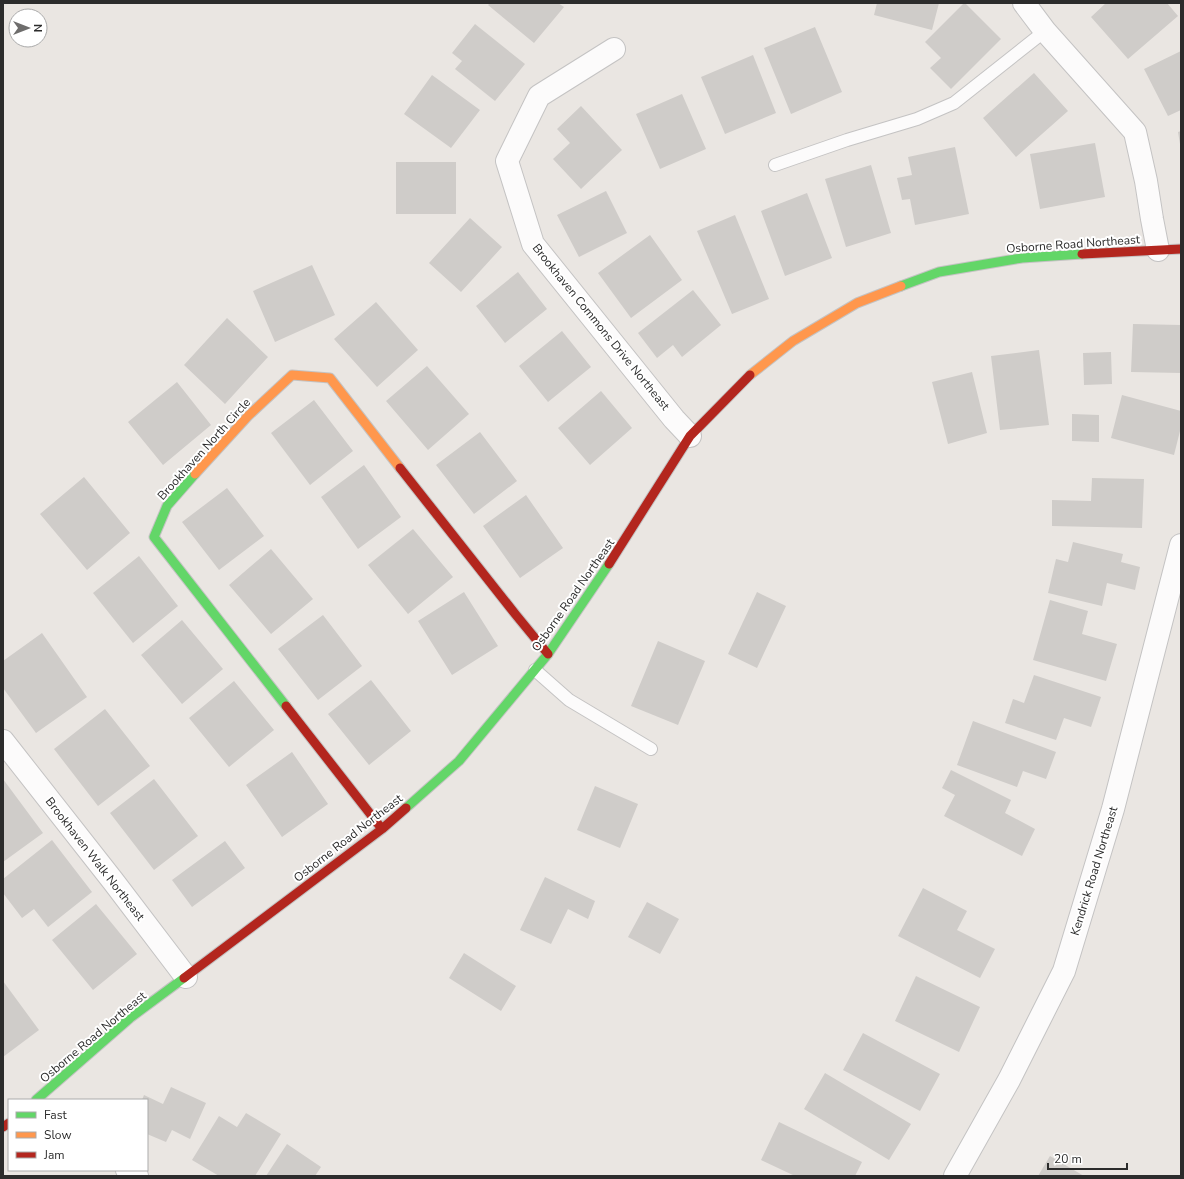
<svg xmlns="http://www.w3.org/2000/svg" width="1184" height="1179" viewBox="0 0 1184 1179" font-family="'Nunito Sans',sans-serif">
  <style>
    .building { fill: #cfccc9 }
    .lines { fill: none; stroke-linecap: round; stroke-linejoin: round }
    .lane-casing { stroke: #c4c3c3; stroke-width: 14 }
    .street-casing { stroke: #c4c3c3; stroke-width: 24 }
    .fast-casing { stroke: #c4c3c3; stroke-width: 11 }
    .slow-casing { stroke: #c4c3c3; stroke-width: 11 }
    .jam-casing { stroke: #c4c3c3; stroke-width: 11 }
    .lane { stroke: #fcfbfb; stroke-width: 12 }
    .street { stroke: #fcfbfb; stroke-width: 22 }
    .fast { stroke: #63d668; stroke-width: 9 }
    .slow { stroke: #ff974d; stroke-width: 9 }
    .jam { stroke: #b3261e; stroke-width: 9 }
    .labels { text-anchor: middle; stroke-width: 4; stroke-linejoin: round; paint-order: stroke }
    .street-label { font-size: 12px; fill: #2c2c2c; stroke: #fff }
  </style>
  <rect width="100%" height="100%" fill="#eae6e2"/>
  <!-- building -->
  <path class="building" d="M490,3H558L564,7L534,43L488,5Z
    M877,3H939L932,30L874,15Z
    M964,3H965L1001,39L951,89L930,68L941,58L925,42Z
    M1106,3H1167L1178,16L1128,59L1091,17Z
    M475,24L525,64L495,101L455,69L462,61L452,53Z
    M815,27L842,92L791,114L764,48Z
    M1181,51V110L1168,116L1144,69Z
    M753,55L776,113L725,134L701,77Z
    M1034,73L1068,111L1016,157L983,118Z
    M432,75L480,110L451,148L404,114Z
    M682,94L706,149L660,169L636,114Z
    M581,106L622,150L581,189L553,159L570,143L557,129Z
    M1181,131V144H1180L1178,132Z
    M1095,143L1105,197L1040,209L1030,154Z
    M955,147L969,214L915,225L910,199L902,200L897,178L912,175L908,157Z
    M396,162H456V214H396Z
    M871,165L891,233L846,247L825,179Z
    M606,191L627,233L579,257L557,215Z
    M807,193L832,258L785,276L761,211Z
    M735,215L769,299L732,314L697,231Z
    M470,218L502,247L461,292L429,263Z
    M650,235L682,280L631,318L598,273Z
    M312,265L335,315L275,342L253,291Z
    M518,272L547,309L505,343L476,306Z
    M693,290L721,325L682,357L673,345L657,358L638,333Z
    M376,302L418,350L377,387L334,339Z
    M227,318L268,357L225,404L184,365Z
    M1133,324L1181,325V373L1131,372Z
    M562,331L591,367L548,402L519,366Z
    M1039,350L1049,425L1000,430L991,356Z
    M1111,352L1112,384L1084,385L1083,353Z
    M427,366L469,414L428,450L386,401Z
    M972,372L987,433L948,444L932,382Z
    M177,382L211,425L163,465L128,422Z
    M601,391L632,428L590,465L558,428Z
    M1122,395L1181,411V427L1174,455L1111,438Z
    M314,400L353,451L310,485L271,433Z
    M1072,414L1099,415V442L1072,441Z
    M480,432L517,481L474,514L436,465Z
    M364,465L401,517L358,549L321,497Z
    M84,477L130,533L87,570L40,514Z
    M1092,478L1144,479L1142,528L1052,526V500L1091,501Z
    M227,488L264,536L219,570L182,522Z
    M526,495L563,548L520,578L483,526Z
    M413,529L453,577L408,614L368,565Z
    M1073,542L1123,554L1121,562L1140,567L1135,590L1107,583L1102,606L1048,593L1056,559L1068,562Z
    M271,549L313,599L271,634L229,585Z
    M139,556L178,606L133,643L93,593Z
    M464,592L498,646L452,675L418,621Z
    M757,592L786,606L757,668L728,654Z
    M1050,600L1088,611L1082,634L1117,644L1106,681L1033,660Z
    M323,615L362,666L318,700L278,649Z
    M182,620L223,669L182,704L141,655Z
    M42,633L87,697L36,733L3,688V661Z
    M658,641L705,661L678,725L631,706Z
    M1034,675L1101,697L1091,727L1064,718L1056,740L1005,723L1013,699L1024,703Z
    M371,680L411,731L369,765L328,714Z
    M234,681L274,730L229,767L189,718Z
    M105,709L150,766L98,806L54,749Z
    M973,721L1056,752L1046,779L1023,771L1017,787L957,765Z
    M292,752L328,804L282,837L246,785Z
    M951,770L1011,800L1005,813L1035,829L1022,856L944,816L955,795L942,788Z
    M3,779L43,833L3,862Z
    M154,779L198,836L154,870L110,813Z
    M595,786L638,804L620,848L577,830Z
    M52,840L92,892L48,927L34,909L22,918L3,893V879Z
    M225,841L245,868L192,907L172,880Z
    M545,877L595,901L588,919L568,909L551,944L520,930Z
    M923,888L967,911L957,930L995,949L980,978L898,936Z
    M647,902L679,919L660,954L628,937Z
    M96,904L137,954L93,990L52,940Z
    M464,953L516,986L501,1011L449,978Z
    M916,976L980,1007L959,1052L895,1021Z
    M3,981L39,1030L3,1057Z
    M863,1033L940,1074L920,1111L843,1070Z
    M825,1073L911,1124L889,1160L804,1109Z
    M171,1087L206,1103L190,1139L172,1130L166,1142L147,1134V1100H142L144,1095L163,1104Z
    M246,1113L281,1134L255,1176H219L192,1160L219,1116L237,1127Z
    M779,1122L862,1162L855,1176H795L761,1160Z
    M287,1144L321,1167L315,1176H266Z
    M1050,1156L1084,1176H1038Z"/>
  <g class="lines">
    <!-- lane casing -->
    <g class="lane-casing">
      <path id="lane" d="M775,165L847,140L917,119L954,103L1045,31
        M535,670L569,700L651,749"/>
    </g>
    <!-- street casing -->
    <g class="street-casing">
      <path id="street" d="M1024,3L1045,31L1135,132L1146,181L1152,219L1158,250
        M614,49L539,96L507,161L533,244L674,419L690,436
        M3,741L113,881L186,977
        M127,1170L137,1176
        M955,1176L1009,1080L1064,971L1113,809L1181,545"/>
    </g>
    <!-- fast casing -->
    <g class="fast-casing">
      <path id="fast" d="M901,286L939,272L1022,258L1082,254
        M195,474L167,506L154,537L286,706
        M406,808L459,761L548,654L609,564
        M36,1100L130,1018L184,978"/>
    </g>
    <!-- slow casing -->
    <g class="slow-casing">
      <path id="slow" d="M750,375L793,341L857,303L901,286
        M195,474L248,416L292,375L330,378L400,468"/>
    </g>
    <!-- jam casing -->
    <g class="jam-casing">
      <path id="jam" d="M1082,254L1181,249
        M400,468L516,615L548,654
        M609,564L690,436L750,375
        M286,706L382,829
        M184,978L382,829L406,808
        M3,1127L9,1123"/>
    </g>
    <!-- lane -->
    <use href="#lane" class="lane"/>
    <!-- street -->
    <use href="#street" class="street"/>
    <!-- fast -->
    <use href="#fast" class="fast"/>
    <!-- slow -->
    <use href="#slow" class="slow"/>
    <!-- jam -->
    <use href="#jam" class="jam"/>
  </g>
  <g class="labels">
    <!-- street labels -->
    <g class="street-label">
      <text transform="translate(1073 244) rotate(-4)" y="4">Osborne Road Northeast</text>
      <text transform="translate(601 327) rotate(51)" y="4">Brookhaven Commons Drive Northeast</text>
      <text transform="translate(204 449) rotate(-48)" y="4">Brookhaven North Circle</text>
      <text transform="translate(573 595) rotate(-55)" y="4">Osborne Road Northeast</text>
      <text transform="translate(348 838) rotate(-38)" y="4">Osborne Road Northeast</text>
      <text transform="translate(95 859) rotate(52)" y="4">Brookhaven Walk Northeast</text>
      <text transform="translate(1094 871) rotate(-73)" y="4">Kendrick Road Northeast</text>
      <text transform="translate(93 1037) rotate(-40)" y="4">Osborne Road Northeast</text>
    </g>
  </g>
  <!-- border -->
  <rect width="1184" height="1179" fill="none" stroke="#2c2c2c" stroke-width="8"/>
  <!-- legend -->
  <rect x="8" y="1099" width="140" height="72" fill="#ffffff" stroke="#ababab"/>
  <rect x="16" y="1112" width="20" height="6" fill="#63d668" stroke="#ababab"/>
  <text x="44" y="1119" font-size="12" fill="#2c2c2c">Fast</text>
  <rect x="16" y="1132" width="20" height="6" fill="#ff974d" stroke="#ababab"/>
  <text x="44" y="1139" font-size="12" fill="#2c2c2c">Slow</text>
  <rect x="16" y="1152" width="20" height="6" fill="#b3261e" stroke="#ababab"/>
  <text x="44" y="1159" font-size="12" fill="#2c2c2c">Jam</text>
  <!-- north arrow -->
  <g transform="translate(28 28) rotate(90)"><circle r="19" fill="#ffffff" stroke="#ababab"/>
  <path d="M0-3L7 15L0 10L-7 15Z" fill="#6e6d6c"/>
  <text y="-6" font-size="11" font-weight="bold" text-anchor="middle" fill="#2c2c2c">N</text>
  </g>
  <!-- scale -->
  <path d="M1048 1163v6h79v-6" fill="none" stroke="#2c2c2c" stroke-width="2"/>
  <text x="1054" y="1163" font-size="12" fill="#2c2c2c" stroke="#ffffff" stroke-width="3" paint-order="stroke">20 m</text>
</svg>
